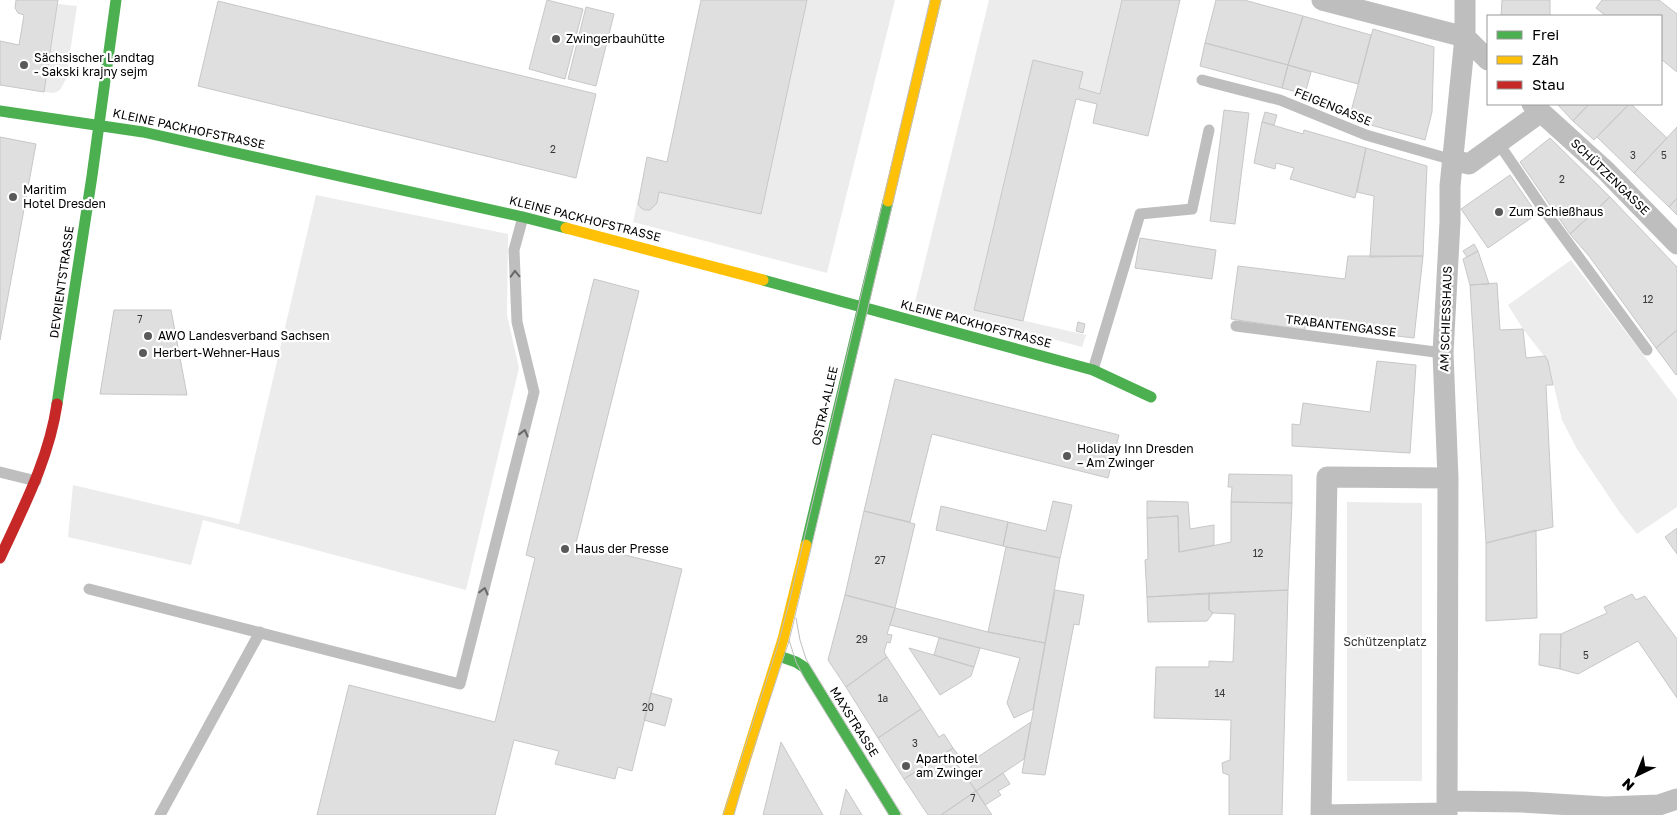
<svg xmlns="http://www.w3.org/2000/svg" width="1677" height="815" viewBox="0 0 1677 815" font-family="'Golos Text',sans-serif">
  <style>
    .green { fill: #ececec }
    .building { fill: #dfdfdf; stroke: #c7c7c7 }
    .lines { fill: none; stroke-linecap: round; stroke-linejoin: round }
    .lane { stroke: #bebebe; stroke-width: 11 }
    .street { stroke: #bebebe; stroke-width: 21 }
    .fast { stroke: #4caf50; stroke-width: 11 }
    .slow { stroke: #ffc107; stroke-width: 11 }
    .jam { stroke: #c62828; stroke-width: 11 }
    .tram { stroke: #bebebe; stroke-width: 1 }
    .oneway { stroke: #686868 }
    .poi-dot { fill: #595959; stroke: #fff; stroke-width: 2 }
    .labels { text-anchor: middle; stroke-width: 4.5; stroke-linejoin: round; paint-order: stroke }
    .number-label { font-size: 10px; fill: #383838 }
    .poi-label { font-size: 12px; fill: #000; stroke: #fff; text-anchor: start }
    .street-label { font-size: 12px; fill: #000; stroke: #fff }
    .park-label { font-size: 12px; fill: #333; stroke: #fff }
  </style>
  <rect width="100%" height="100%" fill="#fff"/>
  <!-- green -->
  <path class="green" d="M807,0H895L827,273L633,222L638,199C638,207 642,211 650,210L657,203L659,192L761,214Z
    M989,0H1122L1100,94L1079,88L1082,72L1033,60L974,309L1086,335L1082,347L915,302Z
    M58,4L77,6L66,79L60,90L54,93L44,92Z
    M316,195L508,234L507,315L519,368L466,590L203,520L191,565L68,537L73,485L239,524Z
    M1571,260L1677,399V507L1637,534L1620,513L1577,449L1562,420L1548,361L1523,329L1508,305Z
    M1347,502L1422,503V781H1347Z"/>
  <!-- building -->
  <path class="building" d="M16,0H58L44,92L0,85V41L19,45L24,15L18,13L15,8Z
    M547,0L583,9L565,79L529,69Z
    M701,0H807L761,214L659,192L657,203L650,210H645L641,208L638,204L647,157L667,162Z
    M1122,0H1180L1148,136L1093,123L1097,104L1076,99L1023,321L974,310L1033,60L1083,72L1079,88L1100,94Z
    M1216,0H1244L1303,16L1288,65L1205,43Z
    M1502,0H1550V16H1501Z
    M1602,0H1659L1677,14V72L1661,59V16H1606L1596,8Z
    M218,1L596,94L576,178L198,86Z
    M586,7L614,14L596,86L568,79Z
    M1303,16L1371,35L1358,84L1288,65Z
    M1373,29L1434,47L1432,112L1425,140L1349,119Z
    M1205,43L1288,65L1282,88L1200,66Z
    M1288,65L1311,72L1305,94L1282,88Z
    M1557,104H1589L1573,121Z
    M1589,104H1629L1594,140L1573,121Z
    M1629,104H1631L1667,138L1634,173L1597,137Z
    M1224,110L1249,113L1235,224L1210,221Z
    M1265,112L1277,115L1274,125L1262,122Z
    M1262,122L1303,134L1304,130L1366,148L1355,198L1290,179L1294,168L1276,163L1275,169L1254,163Z
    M1677,127V198L1669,207L1634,173Z
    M0,137L36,144L0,340Z
    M1550,138L1610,197L1570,234L1520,162Z
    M1366,148L1427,166L1423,256L1370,257L1374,196L1357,192Z
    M1510,175L1537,214L1488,248L1461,209Z
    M1610,197L1677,267V330L1656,348L1589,256L1570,234Z
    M1677,198V215L1669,207Z
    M1140,238L1216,250L1212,279L1135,268Z
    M1474,244L1478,251L1467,257L1463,251Z
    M1478,251L1489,284L1470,285L1463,259Z
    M1348,256H1423L1414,338L1305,325V330L1231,319L1238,266L1345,279Z
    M594,279L639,291L576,543L682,569L632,771L618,767L615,779L555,764L559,751L514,740L495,815H317L349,685L495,722L535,558L526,555Z
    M1497,283L1500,330L1523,329L1526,358L1545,356L1548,361L1553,385H1546L1553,527L1486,543L1470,285Z
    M114,310H171L187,395L100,394Z
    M1078,322L1085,324L1083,333L1076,331Z
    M1677,330V374L1676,375L1656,348Z
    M1377,361L1416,365L1410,453L1292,446V424L1300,425L1303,403L1370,412Z
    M895,379L1119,435L1108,478L932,434L910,522L864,511Z
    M1229,474L1292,475V503L1231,502L1232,487H1228Z
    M1053,501L1072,505L1060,558L1003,546L1008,522L1046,531Z
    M1147,501L1188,502L1190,529L1214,525V545L1179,552L1178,516L1147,518Z
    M1231,502L1292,503L1288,590L1147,597L1145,560L1148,559L1147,518L1178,516L1179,552L1207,547L1231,542Z
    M941,506L1008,522L1003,546L936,530Z
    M864,511L915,524L895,608L845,595Z
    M1677,528V554L1665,537Z
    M1536,530L1537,618L1486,621V543Z
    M1006,547L1060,558L1045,643L988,632Z
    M1055,590L1084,595L1079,625L1074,624L1045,775L1022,773Z
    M1288,590L1282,815H1229V775L1223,773L1222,763L1230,760L1231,720L1154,718L1156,667H1209V661L1233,662L1235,614L1213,613L1209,610V593Z
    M1209,593V610L1213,613L1207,621L1148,622L1147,597Z
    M1632,594L1636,600L1645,596L1677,639V698L1638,641L1578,674L1560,669L1561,634L1607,613L1604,607Z
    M845,595L895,608L887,634L892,635L890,643L887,642L884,652L887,657L846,687L828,660Z
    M895,608L988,632L1045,643L1033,709L1014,718L1007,703L1020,658L890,625Z
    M1540,634H1561L1560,669L1539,665Z
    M939,638L980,648L974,667L934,655Z
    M909,648L934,655L974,667L971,676L940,695Z
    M887,657L921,709L878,738L846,687Z
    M651,693L672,699L665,726L644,720Z
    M921,709L939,737L944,734L953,748L904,779L878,738Z
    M1031,722L1024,759L976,791L963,772L972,766L970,762Z
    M781,742L823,815H763Z
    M953,748L962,760L957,764L976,791L941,815H928L904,779Z
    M1003,773L1010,784L998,791L1001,795L985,805L976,791Z
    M846,789L862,815H840Z
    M976,791L992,815H941Z"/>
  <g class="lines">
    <!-- lane -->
    <path class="lane" d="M1202,80L1280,100L1366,135L1453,160
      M1499,144L1544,210L1647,350
      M1236,326L1443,353
      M1093,370L1140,214L1192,209L1209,130
      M0,472L36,481
      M89,589L460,684L534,392L517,322L514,250L523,217
      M160,815L260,632"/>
    <!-- street -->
    <path class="street" d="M1322,0L1465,37L1488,60
      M1532,104L1606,171L1677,244
      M1453,160L1469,164L1541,112
      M1447,801L1522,802L1605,807L1659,805L1677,799
      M1321,815L1327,477L1448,478
      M1321,815L1446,813
      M1447,815L1448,478L1443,353L1450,222V186L1465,37V0"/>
    <!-- fast -->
    <path class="fast" d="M0,111L143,132L523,217L566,228
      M763,280L1093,370L1151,397
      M57,404L92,176L116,0
      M806,545L888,201
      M779,656L796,662L804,667L895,815"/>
    <!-- slow -->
    <path class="slow" d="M888,201L936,0
      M566,228L763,280
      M728,815L783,639L806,545"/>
    <!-- jam -->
    <path class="jam" d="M0,558C23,508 49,459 57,404"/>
    <!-- tram -->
    <path class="tram" d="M796,618L800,640L806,659L902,815
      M789,640L796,662L805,679L889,815
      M723,815L777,648L790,599L930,0
      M734,815L746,772L789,641L941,0"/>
  </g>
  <!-- one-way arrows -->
  <defs><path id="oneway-chevron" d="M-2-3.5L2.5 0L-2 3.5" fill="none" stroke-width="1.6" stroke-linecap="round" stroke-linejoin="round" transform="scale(1.25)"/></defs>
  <g class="oneway">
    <use href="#oneway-chevron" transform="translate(515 274) rotate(-92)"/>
    <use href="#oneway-chevron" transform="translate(524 433) rotate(-76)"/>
    <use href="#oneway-chevron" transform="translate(484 591) rotate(-76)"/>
  </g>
  <!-- markers -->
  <g class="poi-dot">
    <circle cx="556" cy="39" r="5"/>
    <circle cx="24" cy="65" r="5"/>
    <circle cx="13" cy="197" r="5"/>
    <circle cx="1499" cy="212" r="5"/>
    <circle cx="148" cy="336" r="5"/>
    <circle cx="143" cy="353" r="5"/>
    <circle cx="1067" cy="456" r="5"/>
    <circle cx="565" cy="549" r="5"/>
    <circle cx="906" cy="766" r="5"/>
  </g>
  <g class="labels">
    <!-- number labels -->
    <g class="number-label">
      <text x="553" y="153">2</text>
      <text x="1633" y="159">3</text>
      <text x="1664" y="159">5</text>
      <text x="1562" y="183">2</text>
      <text x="1648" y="303">12</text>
      <text x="140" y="323">7</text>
      <text x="1258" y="557">12</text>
      <text x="880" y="564">27</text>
      <text x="862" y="643">29</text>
      <text x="1586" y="659">5</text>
      <text x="1220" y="697">14</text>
      <text x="883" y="702">1a</text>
      <text x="648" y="711">20</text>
      <text x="915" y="747">3</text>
      <text x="973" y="802">7</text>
    </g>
    <!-- poi labels -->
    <g class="poi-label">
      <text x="566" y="43">Zwingerbauhütte</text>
      <text x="34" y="62">Sächsischer Landtag<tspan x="34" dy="14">- Sakski krajny sejm</tspan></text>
      <text x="23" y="194">Maritim<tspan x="23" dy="14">Hotel Dresden</tspan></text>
      <text x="1509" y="216">Zum Schießhaus</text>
      <text x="158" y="340">AWO Landesverband Sachsen</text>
      <text x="153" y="357">Herbert-Wehner-Haus</text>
      <text x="1077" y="453">Holiday Inn Dresden<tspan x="1077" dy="14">– Am Zwinger</tspan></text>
      <text x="575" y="553">Haus der Presse</text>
      <text x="916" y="763">Aparthotel<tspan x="916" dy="14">am Zwinger</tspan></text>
    </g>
    <!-- street labels -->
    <g class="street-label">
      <text transform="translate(1333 107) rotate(22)" y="4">FEIGENGASSE</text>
      <text transform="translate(189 129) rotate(12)" y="4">KLEINE PACKHOFSTRASSE</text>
      <text transform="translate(1610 177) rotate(44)" y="4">SCHÜTZENGASSE</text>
      <text transform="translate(585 219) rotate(14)" y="4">KLEINE PACKHOFSTRASSE</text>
      <text transform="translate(62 282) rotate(-82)" y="4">DEVRIENTSTRASSE</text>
      <text transform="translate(1446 319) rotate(-88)" y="4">AM SCHIESSHAUS</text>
      <text transform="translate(976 324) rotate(15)" y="4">KLEINE PACKHOFSTRASSE</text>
      <text transform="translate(1341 326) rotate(7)" y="4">TRABANTENGASSE</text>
      <text transform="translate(825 406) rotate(-77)" y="4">OSTRA-ALLEE</text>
      <text transform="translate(854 722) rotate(58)" y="4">MAXSTRASSE</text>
    </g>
    <!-- park labels -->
    <g class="park-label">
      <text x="1385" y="646">Schützenplatz</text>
    </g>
  </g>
  <!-- legend -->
  <rect x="1487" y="15" width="175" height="90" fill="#ffffff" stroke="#999999"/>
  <rect x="1497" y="31" width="25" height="8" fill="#4caf50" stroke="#999999"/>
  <text x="1532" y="40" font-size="15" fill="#000000">Frei</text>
  <rect x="1497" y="56" width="25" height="8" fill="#ffc107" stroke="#999999"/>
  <text x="1532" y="65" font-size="15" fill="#000000">Zäh</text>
  <rect x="1497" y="81" width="25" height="8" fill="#c62828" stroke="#999999"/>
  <text x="1532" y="90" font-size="15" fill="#000000">Stau</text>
  <!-- north arrow -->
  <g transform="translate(1637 775) rotate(223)" stroke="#ffffff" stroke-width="4" paint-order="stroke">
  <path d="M0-4L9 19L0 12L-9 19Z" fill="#000000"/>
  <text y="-8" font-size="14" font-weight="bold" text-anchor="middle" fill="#000000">N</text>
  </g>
</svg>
